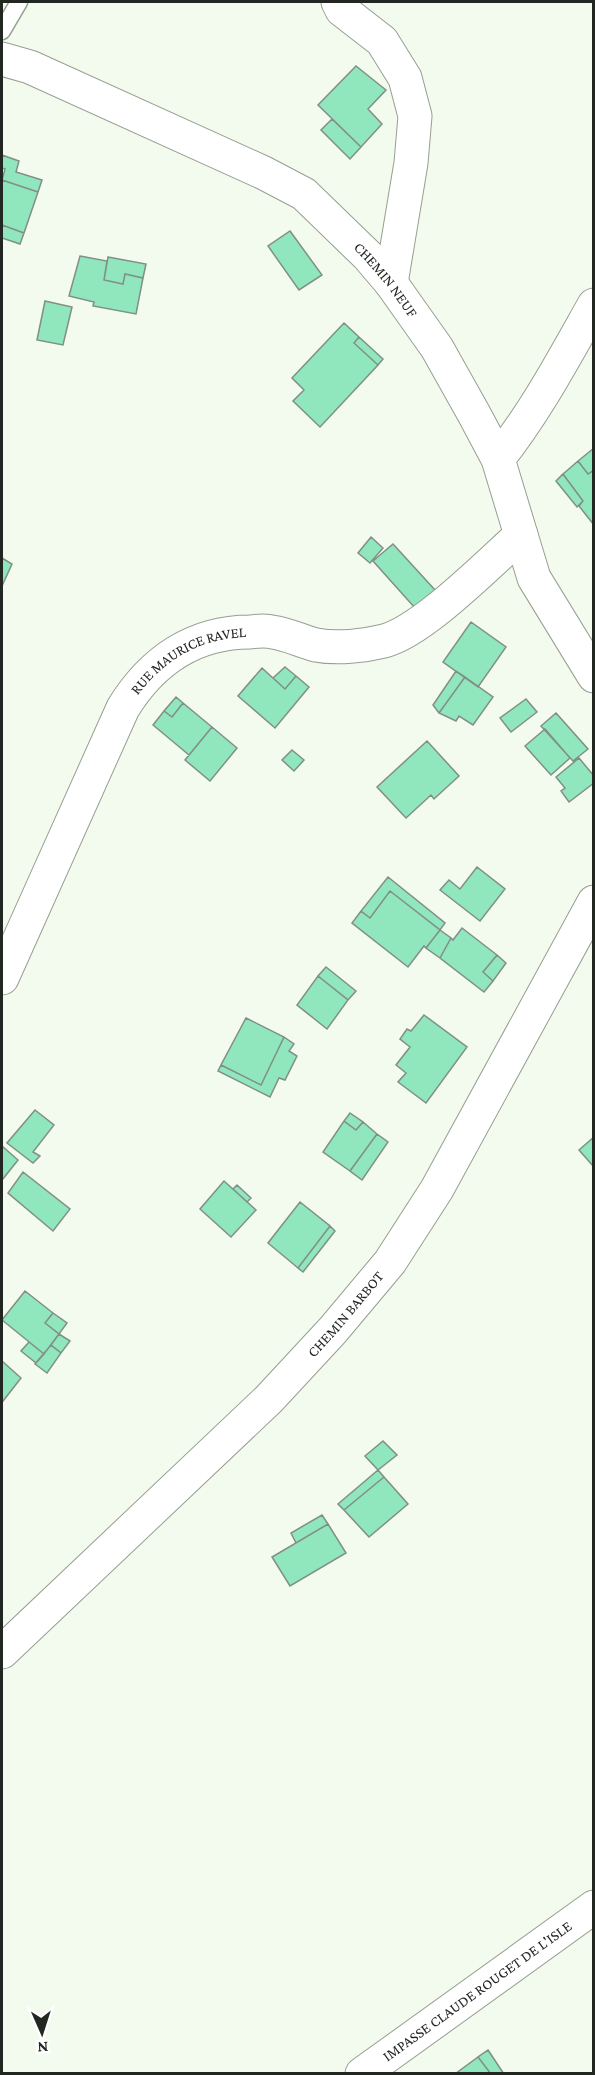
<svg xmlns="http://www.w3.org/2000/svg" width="595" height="2075" viewBox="0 0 595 2075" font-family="'Crimson Pro',serif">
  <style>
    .building { fill: #90e6bd; stroke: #808f87; stroke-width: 1.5 }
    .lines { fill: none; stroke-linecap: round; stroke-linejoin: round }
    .lane-casing { stroke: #969f92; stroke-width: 19 }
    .street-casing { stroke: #969f92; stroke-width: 35 }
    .secondary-casing { stroke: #969f92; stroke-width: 35 }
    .lane { stroke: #fff; stroke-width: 16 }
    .street { stroke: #fff; stroke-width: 33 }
    .secondary { stroke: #fff; stroke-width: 33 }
    .labels { text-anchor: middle; stroke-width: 5; stroke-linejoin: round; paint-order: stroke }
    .street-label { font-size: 15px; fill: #232722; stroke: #fff }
  </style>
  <rect width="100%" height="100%" fill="#f2fbed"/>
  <!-- building -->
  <path class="building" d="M356,66L386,90L368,109L382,124L361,147L318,105Z
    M332,119L361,147L350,159L321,130Z
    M2,155L19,161L16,172L42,180L38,192L2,180L5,169L2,168Z
    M2,180L38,192L24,233L2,225Z
    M2,225L24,233L20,244L2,238Z
    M290,231L322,275L299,290L268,246Z
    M80,256L107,261L104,280L123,284L125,274L143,278L136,314L93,306L94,302L69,296Z
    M108,257L146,264L143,278L125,274L123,284L104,280Z
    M45,301L72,307L63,345L37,340Z
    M344,323L359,337L354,343L378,365L320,427L293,401L304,390L292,378Z
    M359,337L383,359L378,365L354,343Z
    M594,448V470L588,474L578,461Z
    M578,461L588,474L594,470V525L579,506L583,501L563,474Z
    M563,474L583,501L577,507L556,481Z
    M371,537L383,548L370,563L358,553Z
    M393,544L435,590L415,608L373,561Z
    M2,558L12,564L2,586Z
    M471,622L506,647L478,687L443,662Z
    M285,667L296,676L285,689L273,678Z
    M262,668L285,689L296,676L309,687L275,728L238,696Z
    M456,671L465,677L439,713L433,705Z
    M465,677L493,697L473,725L459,716L456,721L439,713Z
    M176,697L183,703L172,717L164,711Z
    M526,699L537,712L511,732L500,718Z
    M183,703L212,727L189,755L153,725L164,711L172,717Z
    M556,713L588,749L573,761L541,726Z
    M212,727L237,748L210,781L185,760Z
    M545,729L570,758L551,775L525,746Z
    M427,741L459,776L434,799L431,795L406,818L377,787Z
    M292,750L304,760L294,771L282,760Z
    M579,758L594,776V783L569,802L561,791L565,788L556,777Z
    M477,867L505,889L480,921L440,890L449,880L460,889Z
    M388,877L445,923L440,930L390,891L370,918L361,911Z
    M390,891L440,930L426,948L424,946L408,967L352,923L361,911L370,918Z
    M462,928L497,955L483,972L493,981L484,992L440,958L451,938L453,940Z
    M440,930L451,938L440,958L426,948Z
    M497,955L506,963L493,981L483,972Z
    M326,967L356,991L348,1000L318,976Z
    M318,976L348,1000L327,1029L297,1005Z
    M424,1015L467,1047L426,1103L398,1082L406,1073L396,1065L410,1047L400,1039L407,1029L411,1031Z
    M246,1018L284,1037L261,1085L221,1065Z
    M284,1037L294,1044L289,1051L297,1056L285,1080L279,1078L270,1097L218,1071L221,1065L261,1085Z
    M35,1110L54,1125L33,1152L40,1156L33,1163L7,1143Z
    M350,1113L363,1122L356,1130L344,1121Z
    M344,1121L356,1130L363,1122L377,1134L350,1171L323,1152Z
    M377,1134L388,1142L362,1180L350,1171Z
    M594,1137V1167L579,1150Z
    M2,1146L18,1160L2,1180Z
    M23,1172L70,1209L53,1231L8,1193Z
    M224,1181L256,1210L231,1237L200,1209Z
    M237,1185L251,1198L247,1202L233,1189Z
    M300,1202L330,1226L298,1268L268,1243Z
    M330,1226L335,1231L303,1272L298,1268Z
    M25,1291L53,1313L45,1323L59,1334L44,1354L2,1320Z
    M53,1313L67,1323L59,1334L45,1323Z
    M59,1334L70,1341L61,1353L51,1345Z
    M29,1342L44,1354L36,1363L21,1351Z
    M51,1345L61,1353L47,1373L35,1364Z
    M2,1361L21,1378L3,1401L2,1400Z
    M383,1441L397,1455L378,1470L365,1456Z
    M378,1470L384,1477L344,1510L338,1504Z
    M384,1477L408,1504L369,1537L344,1510Z
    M322,1515L328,1524L296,1543L291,1533Z
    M328,1524L346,1553L290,1586L272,1557Z
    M488,2050L504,2074H491L478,2057Z
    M478,2057L491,2074H455Z"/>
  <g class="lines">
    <!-- lane casing -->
    <g class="lane-casing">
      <path id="lane" d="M2,31L19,2"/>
    </g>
    <!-- street casing -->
    <g class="street-casing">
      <g id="street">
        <path d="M338,2L342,10L382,41L405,78L415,116L411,163L391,283"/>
        <path d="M498,459C536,411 564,358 594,305"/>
        <path id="s1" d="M2,978L123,708C152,661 194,632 250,632C257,631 265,630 272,632C287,634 301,641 316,645C337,649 364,646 384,641C423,631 489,563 521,535"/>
        <path id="s2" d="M2,1652L269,1399L333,1330L390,1262L437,1189L594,902"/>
        <path id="s3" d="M362,2074L594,1907"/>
      </g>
    </g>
    <!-- secondary casing -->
    <g class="secondary-casing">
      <g id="secondary">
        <path id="s4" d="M2,59L30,67L264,173L304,194L368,256L391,283L437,348L474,414L498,459L534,578L594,676"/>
      </g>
    </g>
    <!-- lane -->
    <use href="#lane" class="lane"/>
    <!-- street -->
    <use href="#street" class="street"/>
    <!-- secondary -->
    <use href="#secondary" class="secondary"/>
  </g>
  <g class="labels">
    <!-- street labels -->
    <g class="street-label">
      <text dy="5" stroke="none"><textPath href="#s4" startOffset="450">CHEMIN NEUF</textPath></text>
      <text dy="5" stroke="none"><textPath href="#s1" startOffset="381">RUE MAURICE RAVEL</textPath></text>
      <text dy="5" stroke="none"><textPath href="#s2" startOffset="482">CHEMIN BARBOT</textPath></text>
      <text dy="5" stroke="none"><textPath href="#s3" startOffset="142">IMPASSE CLAUDE ROUGET DE L'ISLE</textPath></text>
    </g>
  </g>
  <!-- border -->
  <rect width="595" height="2075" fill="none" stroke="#232722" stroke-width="6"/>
  <!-- north arrow -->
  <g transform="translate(42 2033) rotate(177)" stroke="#ffffff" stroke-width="4.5" paint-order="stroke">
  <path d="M0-4.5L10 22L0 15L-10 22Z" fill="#232722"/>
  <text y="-9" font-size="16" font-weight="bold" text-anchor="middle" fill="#232722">N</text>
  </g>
</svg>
